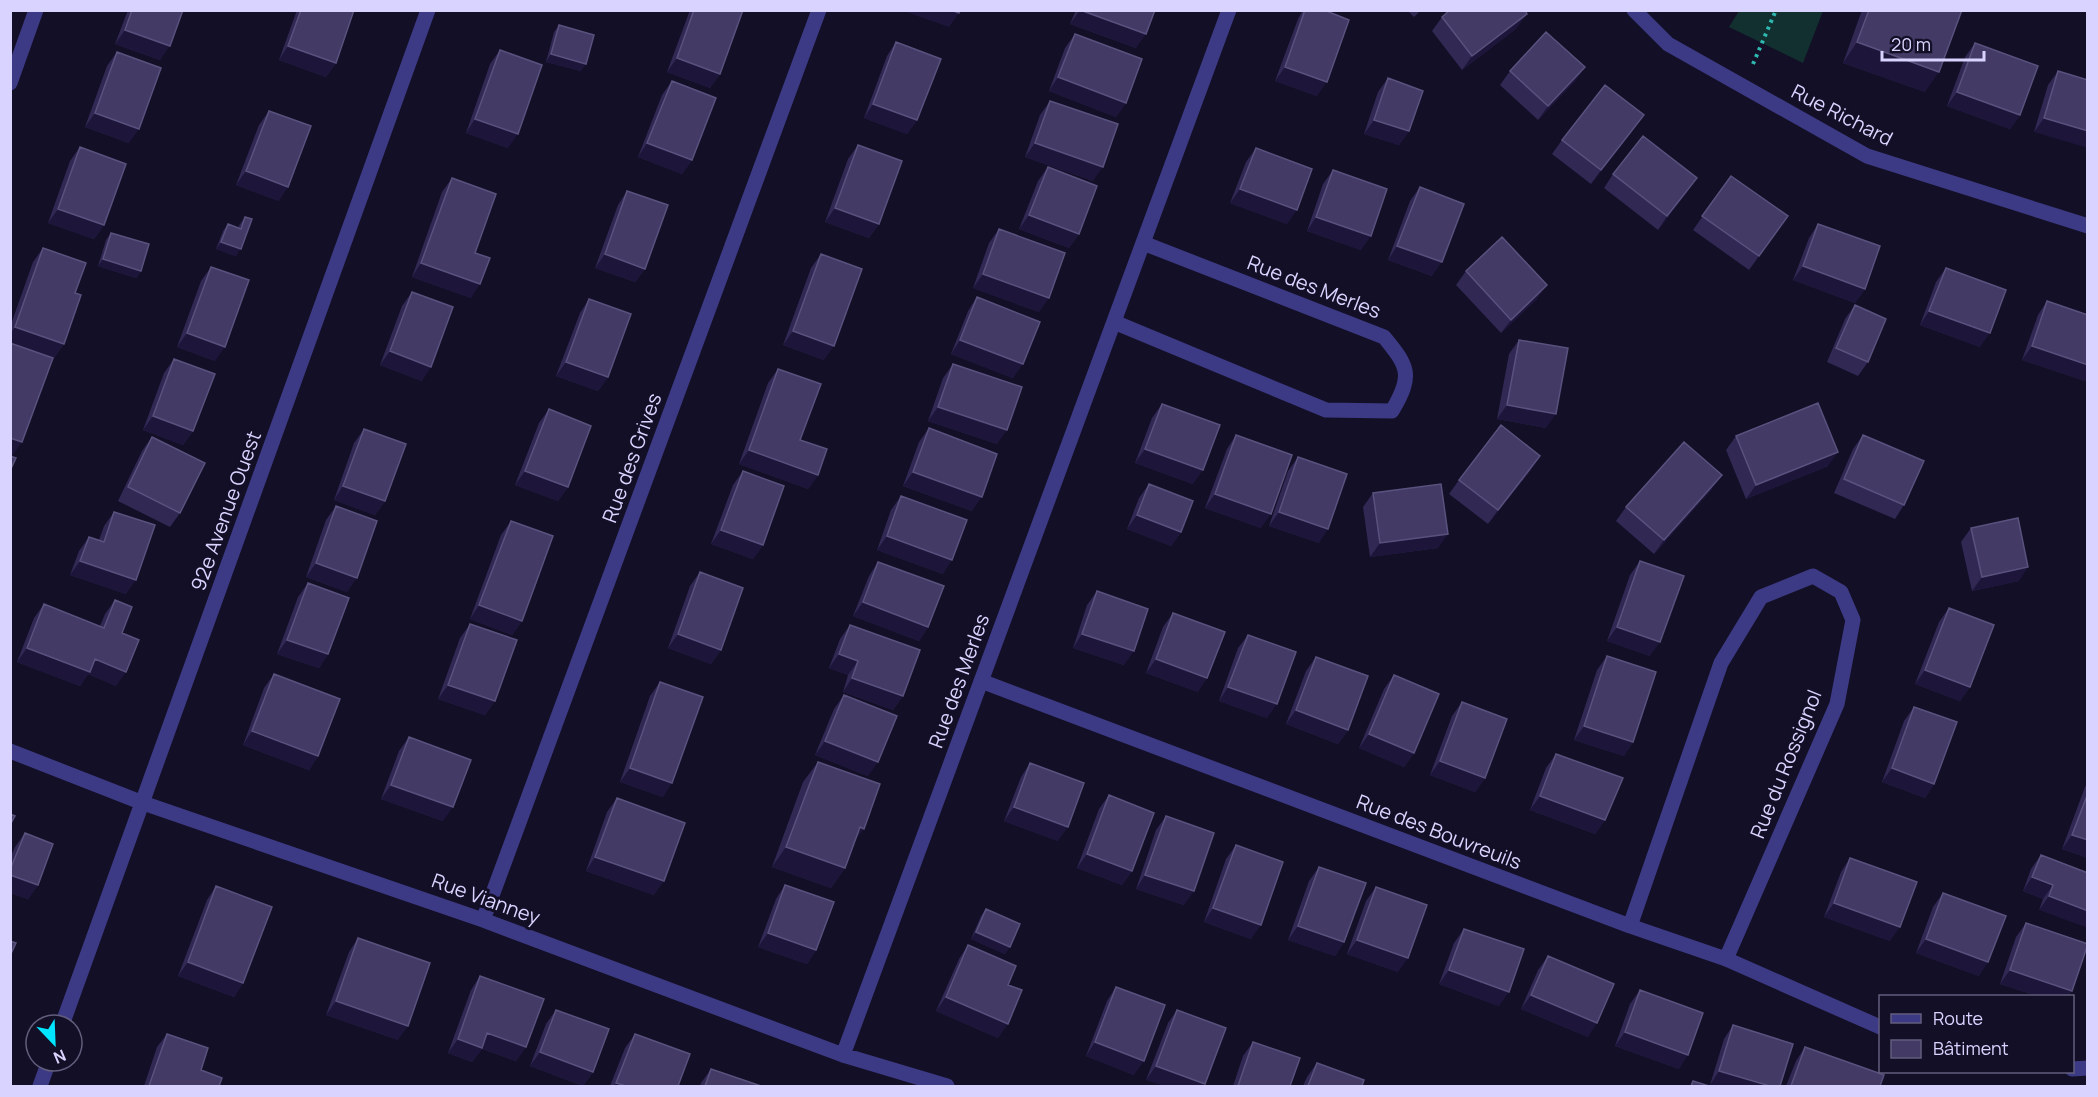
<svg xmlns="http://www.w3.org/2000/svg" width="2098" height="1097" viewBox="0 0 2098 1097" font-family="Manrope,sans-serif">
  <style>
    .green { fill: #12302f }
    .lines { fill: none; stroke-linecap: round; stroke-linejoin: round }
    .path { stroke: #2fb8b0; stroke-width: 4; stroke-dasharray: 3 4.5; stroke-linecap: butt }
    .minor { stroke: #3d3a85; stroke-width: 15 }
    .wall { fill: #312854 }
    .shaded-wall { fill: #1d163a }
    .building { fill: #433a66; stroke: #5a527e; stroke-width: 1.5 }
    .labels { text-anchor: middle; stroke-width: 6; stroke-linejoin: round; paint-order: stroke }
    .street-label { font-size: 20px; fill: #d9d4ff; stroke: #130f26 }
  </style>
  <rect width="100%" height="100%" fill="#130f26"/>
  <!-- green -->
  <path class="green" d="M1739,11V10L1823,11L1803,63L1729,27Z"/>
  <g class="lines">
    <!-- path -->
    <path class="path" d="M1753,64L1776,10"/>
    <!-- minor -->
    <path class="minor" d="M1634,10L1668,44L1867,156L2088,226
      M10,83L36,10
      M1114,322L1326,410L1392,411C1413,376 1409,367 1384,337L1143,243
      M981,681L1630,926L1726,959L1880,1027
      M10,751L143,803L483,920L843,1055L947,1086
      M483,920L819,10
      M1630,926L1721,663L1761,597L1813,576L1841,592L1853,620L1837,704L1726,959
      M62,1025L428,10
      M843,1055L1229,10
      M2072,1069L2088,1068
      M40,1086L49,1061"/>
  </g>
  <!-- wall -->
  <path class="wall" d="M128,10H183L160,60L115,44Z
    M297,10H354L336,63L326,77L279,60Z
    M690,10H743L720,74L710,88L667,72Z
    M1076,10H1155L1136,48L1070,24Z
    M1303,10H1324L1317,96L1275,81L1298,19Z
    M1407,10H1421L1414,17Z
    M1862,10H1869L1925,92L1843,63Z
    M1442,17L1517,28L1462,70L1432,31Z
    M559,25L581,71L546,62L554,32Z
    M1075,34L1126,103L1116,117L1049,91L1065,48Z
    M896,42L917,120L907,134L864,118L887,56Z
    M1975,43L2020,115L2010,129L1947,106L1965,57Z
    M500,50L508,148L466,133L490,64Z
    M117,52L129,143L85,127L107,66Z
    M1585,67L1575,81L1538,120L1500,85L1510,71Z
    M2058,71L2088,80L2034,132L2048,85Z
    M1388,78L1409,131L1399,145L1364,134L1378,92Z
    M672,81L692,160L682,174L638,157L662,95Z
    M1050,101L1093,181L1025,157L1040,115Z
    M269,111L279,201L236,185L259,125Z
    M1634,129L1591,184L1552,154L1562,140Z
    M858,145L879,224L869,238L825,222L848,159Z
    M80,147L104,225L94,239L48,223L70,161Z
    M1256,148L1287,224L1230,203L1246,162Z
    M1048,167L1079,234L1069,248L1019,229L1038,181Z
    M1333,170L1361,250L1307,231L1323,184Z
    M1613,174L1687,192L1658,230L1604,188Z
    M1731,176L1788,216L1749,270L1693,230Z
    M452,178L475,253L471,298L412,277L442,192Z
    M1420,187L1432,276L1388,260L1410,201Z
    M627,191L645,269L635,282L595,268L618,205Z
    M245,217L236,256L216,249L223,231L228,224L238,228L240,224Z
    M1818,224L1865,289L1855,303L1793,280L1809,238Z
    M999,229L1039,312L973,288L989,243Z
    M111,233L141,271L136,278L98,266L106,240Z
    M43,248L75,293L64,344L54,358L10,343V327L33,262Z
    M821,254L824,360L783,345L811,268Z
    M211,267L215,361L177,347L201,281Z
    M1946,268L1980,347L1920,325L1936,282Z
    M1466,271L1537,299L1501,333L1456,285Z
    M412,292L422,381L380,365L402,306Z
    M977,297L1013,378L951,354L968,311Z
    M589,299L608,377L598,391L556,376L580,313Z
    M2047,301L2088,315V377L2085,381L2022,360L2038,315Z
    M1855,305L1868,362L1858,376L1827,362L1845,319Z
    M1519,340L1546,428L1497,419L1509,354Z
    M174,359L193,431L183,445L143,430L164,373Z
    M953,364L997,444L928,421L943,378Z
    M778,369L800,440L818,475L808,489L739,464L768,383Z
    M1162,404L1193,484L1135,463L1152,418Z
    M549,409L568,487L558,501L515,485L539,423Z
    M929,428L972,511L903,486L919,442Z
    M364,429L385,501L375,515L334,500L354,443Z
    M1236,435L1261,528L1205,508L1227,449Z
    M1863,435L1904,505L1895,519L1834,493L1853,449Z
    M1736,436L1828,466L1746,499L1726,450Z
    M152,437L180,513L170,527L118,501L142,451Z
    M1298,457L1319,543L1269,526L1288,471Z
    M1531,470L1488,524L1449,494L1459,480Z
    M743,471L763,545L753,559L711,544L733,485Z
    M1149,484L1181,532L1171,546L1127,529L1139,498Z
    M1712,489L1654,554L1616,521L1626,507Z
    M1373,493L1438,548L1370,557L1363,507Z
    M901,496L943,574L877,550L891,510Z
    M336,506L347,592L306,577L326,520Z
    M114,512L126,594L70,575L79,551L89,537L99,540L104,526Z
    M511,521L522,621L512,635L470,619L501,535Z
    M1971,528L2019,581L1972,591L1961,542Z
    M1640,561L1650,656L1607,641L1630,575Z
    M878,562L928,627L919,641L853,616L869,576Z
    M700,572L721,650L711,664L668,648L690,586Z
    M308,583L328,654L319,668L277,654L298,597Z
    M1097,591L1124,665L1073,648L1087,605Z
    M115,600L122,633L116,686L88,674L80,686L17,662L34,618L44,604L100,626L105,614Z
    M1949,608L1970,687L1960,701L1915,684L1939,622Z
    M1173,613L1198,692L1146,673L1163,627Z
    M470,624L495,701L485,715L438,699L460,638Z
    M850,625L903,696L893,710L843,692L848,675L829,668L840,639Z
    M1248,635L1267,718L1219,701L1238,648Z
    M1607,656L1633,742L1624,756L1574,740L1597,670Z
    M1316,657L1348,730L1338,744L1286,724L1306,671Z
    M274,674L318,756L309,770L243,745L264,688Z
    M1394,675L1414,753L1404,767L1359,748L1384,689Z
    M660,682L663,797L620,782L650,696Z
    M844,695L868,776L815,755L834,709Z
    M1462,702L1485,778L1475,792L1430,775L1452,716Z
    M1914,707L1934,784L1925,798L1882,782L1904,721Z
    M409,737L443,821L381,799L399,751Z
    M1556,754L1605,820L1595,834L1530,810L1546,768Z
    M818,762L845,868L831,888L772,867L803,782Z
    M1030,763L1058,841L1004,821L1021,777Z
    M2088,783V858L2062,849L2085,787Z
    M1109,795L1132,871L1122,885L1077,868L1099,809Z
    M617,798L654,895L586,871L607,812Z
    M1166,816L1184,905L1136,889L1156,830Z
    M25,833L38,885L28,899L10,893V858L15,847Z
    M1236,845L1251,939L1204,922L1226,859Z
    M2041,855L2088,873L2039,910L2043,899L2023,891L2031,869Z
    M1850,858L1890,941L1824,917L1841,872Z
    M1319,867L1344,942L1335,956L1288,940L1309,881Z
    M785,885L816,950L807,964L758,947L776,899Z
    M216,886L243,983L234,997L178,976L207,900Z
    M1376,887L1398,972L1347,954L1366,901Z
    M1943,893L1979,976L1916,953L1933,907Z
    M986,909L1005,954L971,939L981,916Z
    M2026,923L2072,991L2068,996H2037L2000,984L2016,937Z
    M1464,929L1499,1006L1439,984L1454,943Z
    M358,938L398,1040L326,1015L349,952Z
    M968,945L1008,985L998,1038L936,1011L959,959Z
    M1548,956L1588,1037L1521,1009L1538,970Z
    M480,976L526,1047L516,1061L482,1049L472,1062L448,1053L471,990Z
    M1116,987L1134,1075L1086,1056L1107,1001Z
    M1640,990L1679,1069L1615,1046L1630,1004Z
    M556,1010L593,1072L583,1086L530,1066L546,1024Z
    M1177,1010L1205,1084L1146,1080L1168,1023Z
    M1733,1025L1793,1044L1710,1085L1724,1039Z
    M167,1034L201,1070L219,1086H144L157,1047Z
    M635,1034L678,1086H610L625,1048Z
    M1253,1042L1290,1086H1233L1243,1056Z
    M1805,1047L1880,1086H1786L1796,1061Z
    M1317,1063L1362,1086H1303L1307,1077Z
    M711,1069L761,1086H700L701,1083Z"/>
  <!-- shaded-wall -->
  <path class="shaded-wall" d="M907,10H951L959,13L949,27L906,12Z
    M1080,10L1146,34L1136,48L1070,24Z
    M1527,14L1517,28L1462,70L1472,56Z
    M125,30L170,46L160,60L115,44Z
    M1857,42L1939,72L1925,92L1843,63Z
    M288,46L336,63L326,77L279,60Z
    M551,54L586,64L581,71L546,62Z
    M677,58L720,74L710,88L667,72Z
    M1285,67L1327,82L1317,96L1275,81Z
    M1585,67L1575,81L1538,120L1548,106Z
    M1058,77L1126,103L1116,117L1049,91Z
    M1957,92L2020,115L2010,129L1947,106Z
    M873,104L917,120L907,134L864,118Z
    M95,113L139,129L129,143L85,127Z
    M1644,115L1634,129L1591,184L1601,170Z
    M2044,118L2088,131V148L2034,132Z
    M475,119L518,134L508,148L466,133Z
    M1374,120L1409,131L1399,145L1364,134Z
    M647,143L692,160L682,174L638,157Z
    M1035,143L1103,167L1093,181L1025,157Z
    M246,171L288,187L279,201L236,185Z
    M1697,178L1687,192L1658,230L1667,216Z
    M1240,189L1297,210L1287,224L1230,203Z
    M835,208L879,224L869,238L825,222Z
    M58,209L104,225L94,239L48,223Z
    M1029,215L1079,234L1069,248L1019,229Z
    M1316,217L1371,236L1361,250L1307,231Z
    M221,242L241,249L236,256L216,249Z
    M1397,246L1442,262L1432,276L1388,260Z
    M605,254L645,269L635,282L595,268Z
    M103,259L141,271L136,278L98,266Z
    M421,263L480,284L471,298L412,277Z
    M1803,266L1865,289L1855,303L1793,280Z
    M983,274L1049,298L1039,312L973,288Z
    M1547,285L1537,299L1501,333L1511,320Z
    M1929,311L1990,333L1980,347L1920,325Z
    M15,327L64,344L54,358L10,343V334Z
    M793,331L834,346L824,360L783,345Z
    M187,333L225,347L215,361L177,347Z
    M960,340L1023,364L1013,378L951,354Z
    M2032,346L2088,365V377L2085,381L2022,360Z
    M390,351L431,367L422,381L380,365Z
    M566,362L608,377L598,391L556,376Z
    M1507,405L1556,414L1546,428L1497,419Z
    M938,407L1007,430L997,444L928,421Z
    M153,416L193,431L183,445L143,430Z
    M10,438L22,442L12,456L10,455Z
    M1145,449L1203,470L1193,484L1135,463Z
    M749,450L818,475L808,489L739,464Z
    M1838,452L1828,466L1746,499L1756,485Z
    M1540,456L1531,470L1488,524L1498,510Z
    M525,471L568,487L558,501L515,485Z
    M913,472L982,497L972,511L903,486Z
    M1722,475L1712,489L1654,554L1664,540Z
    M343,486L385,501L375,515L334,500Z
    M1215,494L1271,514L1261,528L1205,508Z
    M1279,512L1328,529L1319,543L1269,526Z
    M1137,515L1181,532L1171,546L1127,529Z
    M721,530L763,545L753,559L711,544Z
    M1448,534L1438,548L1370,557L1380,543Z
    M887,536L952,560L943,574L877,550Z
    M80,561L136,580L126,594L70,575Z
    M316,563L357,578L347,592L306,577Z
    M2028,567L2019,581L1972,591L1982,577Z
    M863,602L928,627L919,641L853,616Z
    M479,605L522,621L512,635L470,619Z
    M1617,627L1660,642L1650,656L1607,641Z
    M678,634L721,650L711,664L668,648Z
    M1082,634L1134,651L1124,665L1073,648Z
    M287,640L328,654L319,668L277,654Z
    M27,648L95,659L126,672L116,686L88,674L80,686L17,662Z
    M839,654L858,661L848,675L829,668Z
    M1156,659L1207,678L1198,692L1146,673Z
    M1925,670L1970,687L1960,701L1915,684Z
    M852,678L903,696L893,710L843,692Z
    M448,685L495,701L485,715L438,699Z
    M1228,687L1277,704L1267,718L1219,701Z
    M1296,710L1348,730L1338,744L1286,724Z
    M1584,726L1633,742L1624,756L1574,740Z
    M252,731L318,756L309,770L243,745Z
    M1369,734L1414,753L1404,767L1359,748Z
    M825,741L878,762L868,776L815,755Z
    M1440,761L1485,778L1475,792L1430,775Z
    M630,768L672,783L663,797L620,782Z
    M1892,768L1934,784L1925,798L1882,782Z
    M391,785L453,807L443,821L381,799Z
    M1540,796L1605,820L1595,834L1530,810Z
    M1014,807L1068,827L1058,841L1004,821Z
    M860,827L864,829L849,849Z
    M2072,835L2088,840V858L2062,849Z
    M786,847L845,868L831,888L772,867Z
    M1087,854L1132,871L1122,885L1077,868Z
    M595,857L664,881L654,895L586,871Z
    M10,875L38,885L28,899L10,893Z
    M1145,875L1194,891L1184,905L1136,889Z
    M2032,877L2053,885L2043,899L2023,891Z
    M2049,896L2088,911V928L2039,910Z
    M1834,903L1900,927L1890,941L1824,917Z
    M1213,908L1261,925L1251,939L1204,922Z
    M1298,926L1344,942L1335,956L1288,940Z
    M976,932L1010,947L1005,954L971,939Z
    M768,933L816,950L807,964L758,947Z
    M1926,939L1988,962L1979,976L1916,953Z
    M1357,940L1408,958L1398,972L1347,954Z
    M188,962L243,983L234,997L178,976Z
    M1449,970L1509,992L1499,1006L1439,984Z
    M2010,970L2072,991L2068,996H2037L2000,984Z
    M1531,995L1597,1023L1588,1037L1521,1009Z
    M946,997L1008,1024L998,1038L936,1011Z
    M336,1001L408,1026L398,1040L326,1015Z
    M1625,1032L1688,1055L1679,1069L1615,1046Z
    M487,1033L526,1047L516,1061L482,1049L472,1062L448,1053L458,1039Z
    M1095,1042L1144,1061L1134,1075L1086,1056Z
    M540,1052L593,1072L583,1086L530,1066Z
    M1156,1066L1205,1084L1203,1086H1164L1146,1080Z
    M1719,1071L1770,1086H1715L1710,1085Z
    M616,1083L626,1086H614Z"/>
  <!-- building -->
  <path class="building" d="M132,10H183L170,46L125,30Z
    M301,10H354L336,63L288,46Z
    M694,10H743L720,74L677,58Z
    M951,10H960L959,13Z
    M1080,10H1155L1146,34Z
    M1305,10H1324L1349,20L1327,82L1285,67Z
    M1450,10H1525L1527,14L1472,56L1442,17Z
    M1869,10H1962L1939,72L1857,42Z
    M559,25L594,35L586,64L551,54Z
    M1546,32L1585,67L1548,106L1510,71Z
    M1075,34L1142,59L1126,103L1058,77Z
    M896,42L941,59L917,120L873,104Z
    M1975,43L2038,66L2020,115L1957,92Z
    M500,50L542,65L518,134L475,119Z
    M117,52L161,68L139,129L95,113Z
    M2058,71L2088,80V131L2044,118Z
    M1388,78L1423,91L1409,131L1374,120Z
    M672,81L716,98L692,160L647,143Z
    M1605,85L1644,115L1601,170L1562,140Z
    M1050,101L1118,124L1103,167L1035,143Z
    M269,111L311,126L288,187L246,171Z
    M1643,136L1697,178L1667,216L1613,174Z
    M858,145L902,161L879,224L835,208Z
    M80,147L126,164L104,225L58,209Z
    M1256,148L1312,169L1297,210L1240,189Z
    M1048,167L1097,186L1079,234L1029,215Z
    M1333,170L1387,189L1371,236L1316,217Z
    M1731,176L1788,216L1759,256L1702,216Z
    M452,178L496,194L475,253L490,258L480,284L421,263Z
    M1420,187L1464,204L1442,262L1397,246Z
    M627,191L668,205L645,269L605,254Z
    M245,217L252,219L241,249L221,242L228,224L241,229Z
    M1818,224L1880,246L1865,289L1803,266Z
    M999,229L1065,253L1049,298L983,274Z
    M111,233L149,244L141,271L103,259Z
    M1502,237L1547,285L1511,320L1466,271Z
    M43,248L86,263L75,293L81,295L64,344L15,327Z
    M821,254L862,269L834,346L793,331Z
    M211,267L249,280L225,347L187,333Z
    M1946,268L2006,290L1990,333L1929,311Z
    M412,292L453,307L431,367L390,351Z
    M977,297L1040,322L1023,364L960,340Z
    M589,299L631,314L608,377L566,362Z
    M2047,301L2088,315V365L2032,346Z
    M1855,305L1886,319L1868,362L1836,348Z
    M1519,340L1568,348L1556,414L1507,405Z
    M10,343L53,358L22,442L10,438Z
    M174,359L215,374L193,431L153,416Z
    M953,364L1022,387L1007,430L938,407Z
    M778,369L821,384L800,440L827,449L818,475L749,450Z
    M1818,403L1838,452L1756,485L1736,436Z
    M1162,404L1220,425L1203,470L1145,449Z
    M549,409L591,426L568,487L525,471Z
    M1501,425L1540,456L1498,510L1459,480Z
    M929,428L997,454L982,497L913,472Z
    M364,429L406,444L385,501L343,486Z
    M1236,435L1292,455L1271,514L1215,494Z
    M1863,435L1924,461L1904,505L1844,479Z
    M152,437L205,463L180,513L128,487Z
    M1684,442L1722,475L1664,540L1626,507Z
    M10,456L16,458L10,471Z
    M1298,457L1347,474L1328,529L1279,512Z
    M743,471L784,486L763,545L721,530Z
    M1149,484L1193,501L1181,532L1137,515Z
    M1441,484L1448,534L1380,543L1373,493Z
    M901,496L967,520L952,560L887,536Z
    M336,506L377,521L357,578L316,563Z
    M114,512L155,525L136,580L80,561L89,537L104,542Z
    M2018,518L2028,567L1982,577L1971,528Z
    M511,521L553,536L522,621L479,605Z
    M1640,561L1684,576L1660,642L1617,627Z
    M878,562L944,586L928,627L863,602Z
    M700,572L743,588L721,650L678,634Z
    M308,583L349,598L328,654L287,640Z
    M1097,591L1148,609L1134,651L1082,634Z
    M115,600L132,607L122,633L139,640L126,672L95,659L90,672L27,648L44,604L104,628Z
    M1949,608L1994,625L1970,687L1925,670Z
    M1173,613L1225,632L1207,678L1156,659Z
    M470,624L517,640L495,701L448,685Z
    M850,625L920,650L903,696L852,678L858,661L839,654Z
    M1248,635L1296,652L1277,704L1228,687Z
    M1607,656L1656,672L1633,742L1584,726Z
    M1316,657L1368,676L1348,730L1296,710Z
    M274,674L340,699L318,756L252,731Z
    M1394,675L1439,694L1414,753L1369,734Z
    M660,682L703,697L672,783L630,768Z
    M844,695L897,716L878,762L825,741Z
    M1462,702L1507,719L1485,778L1440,761Z
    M1914,707L1957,722L1934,784L1892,768Z
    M409,737L471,760L453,807L391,785Z
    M1556,754L1623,778L1605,820L1540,796Z
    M818,762L880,784L864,829L860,827L845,868L786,847Z
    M1030,763L1084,783L1068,827L1014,807Z
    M2088,793V840L2072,835Z
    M1109,795L1154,813L1132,871L1087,854Z
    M617,798L685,823L664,881L595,857Z
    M10,814L15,816L10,825Z
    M1166,816L1214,833L1194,891L1145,875Z
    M25,833L53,844L38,885L10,875V870Z
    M1236,845L1283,862L1261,925L1213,908Z
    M2041,855L2088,873V911L2049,896L2053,885L2032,877Z
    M1850,858L1917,882L1900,927L1834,903Z
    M1319,867L1366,883L1344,942L1298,926Z
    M785,885L834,902L816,950L768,933Z
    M216,886L272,907L243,983L188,962Z
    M1376,887L1427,905L1408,958L1357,940Z
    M1943,893L2006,916L1988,962L1926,939Z
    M986,909L1020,924L1010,947L976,932Z
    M2026,923L2088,944L2072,991L2010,970Z
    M1464,929L1524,949L1509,992L1449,970Z
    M358,938L430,963L408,1026L336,1001Z
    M10,941L16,943L10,956Z
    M968,945L1016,966L1008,985L1022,990L1008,1024L946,997Z
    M1548,956L1614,984L1597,1023L1531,995Z
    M480,976L544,999L526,1047L487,1033L482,1048L458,1039Z
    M1116,987L1165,1005L1144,1061L1095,1042Z
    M1640,990L1703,1013L1688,1055L1625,1032Z
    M556,1010L609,1029L593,1072L540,1052Z
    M1177,1010L1226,1028L1205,1084L1156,1066Z
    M1733,1025L1793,1044L1780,1086H1770L1719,1071Z
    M167,1034L208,1048L201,1070L222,1078L219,1086H149Z
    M635,1034L690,1054L678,1086H626L616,1083Z
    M1253,1042L1300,1058L1290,1086H1238Z
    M1805,1047L1884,1075L1880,1086H1791Z
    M1317,1063L1364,1080L1362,1086H1308Z
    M711,1069L761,1086H705Z
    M1693,1081L1709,1086H1691Z"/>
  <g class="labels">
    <!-- street labels -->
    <g class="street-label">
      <text transform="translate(1842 115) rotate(27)" y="7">Rue Richard</text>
      <text transform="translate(1314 287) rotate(21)" y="7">Rue des Merles</text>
      <text transform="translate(632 458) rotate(-70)" y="7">Rue des Grives</text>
      <text transform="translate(226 511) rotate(-70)" y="7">92e Avenue Ouest</text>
      <text transform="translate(959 681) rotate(-70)" y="7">Rue des Merles</text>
      <text transform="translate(1786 764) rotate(-68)" y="7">Rue du Rossignol</text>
      <text transform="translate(1439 832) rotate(21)" y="7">Rue des Bouvreuils</text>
      <text transform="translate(486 899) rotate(20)" y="7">Rue Vianney</text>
    </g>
  </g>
  <!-- border -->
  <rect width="2098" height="1097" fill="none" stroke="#d9d4ff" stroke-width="24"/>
  <!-- legend -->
  <rect x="1879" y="995" width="195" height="78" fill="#130f26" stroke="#625e7d" stroke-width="1.5"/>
  <rect x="1891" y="1014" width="30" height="9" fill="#3d3a85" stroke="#625e7d" stroke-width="1.5"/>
  <text x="1933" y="1025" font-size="18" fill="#d9d4ff">Route</text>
  <rect x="1891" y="1040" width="30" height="18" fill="#433a66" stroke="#625e7d" stroke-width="1.5"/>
  <text x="1933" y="1055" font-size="18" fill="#d9d4ff">Bâtiment</text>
  <!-- north arrow -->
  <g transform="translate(54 1043) rotate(157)"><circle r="28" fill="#130f26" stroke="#625e7d" stroke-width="1.5"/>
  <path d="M0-4.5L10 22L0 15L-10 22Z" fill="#00e5ff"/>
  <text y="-9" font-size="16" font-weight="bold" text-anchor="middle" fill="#d9d4ff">N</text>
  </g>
  <!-- scale -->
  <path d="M1882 51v9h102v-9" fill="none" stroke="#d9d4ff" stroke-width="3"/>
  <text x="1891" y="51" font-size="18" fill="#d9d4ff" stroke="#130f26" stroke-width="4.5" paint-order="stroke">20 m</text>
</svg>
